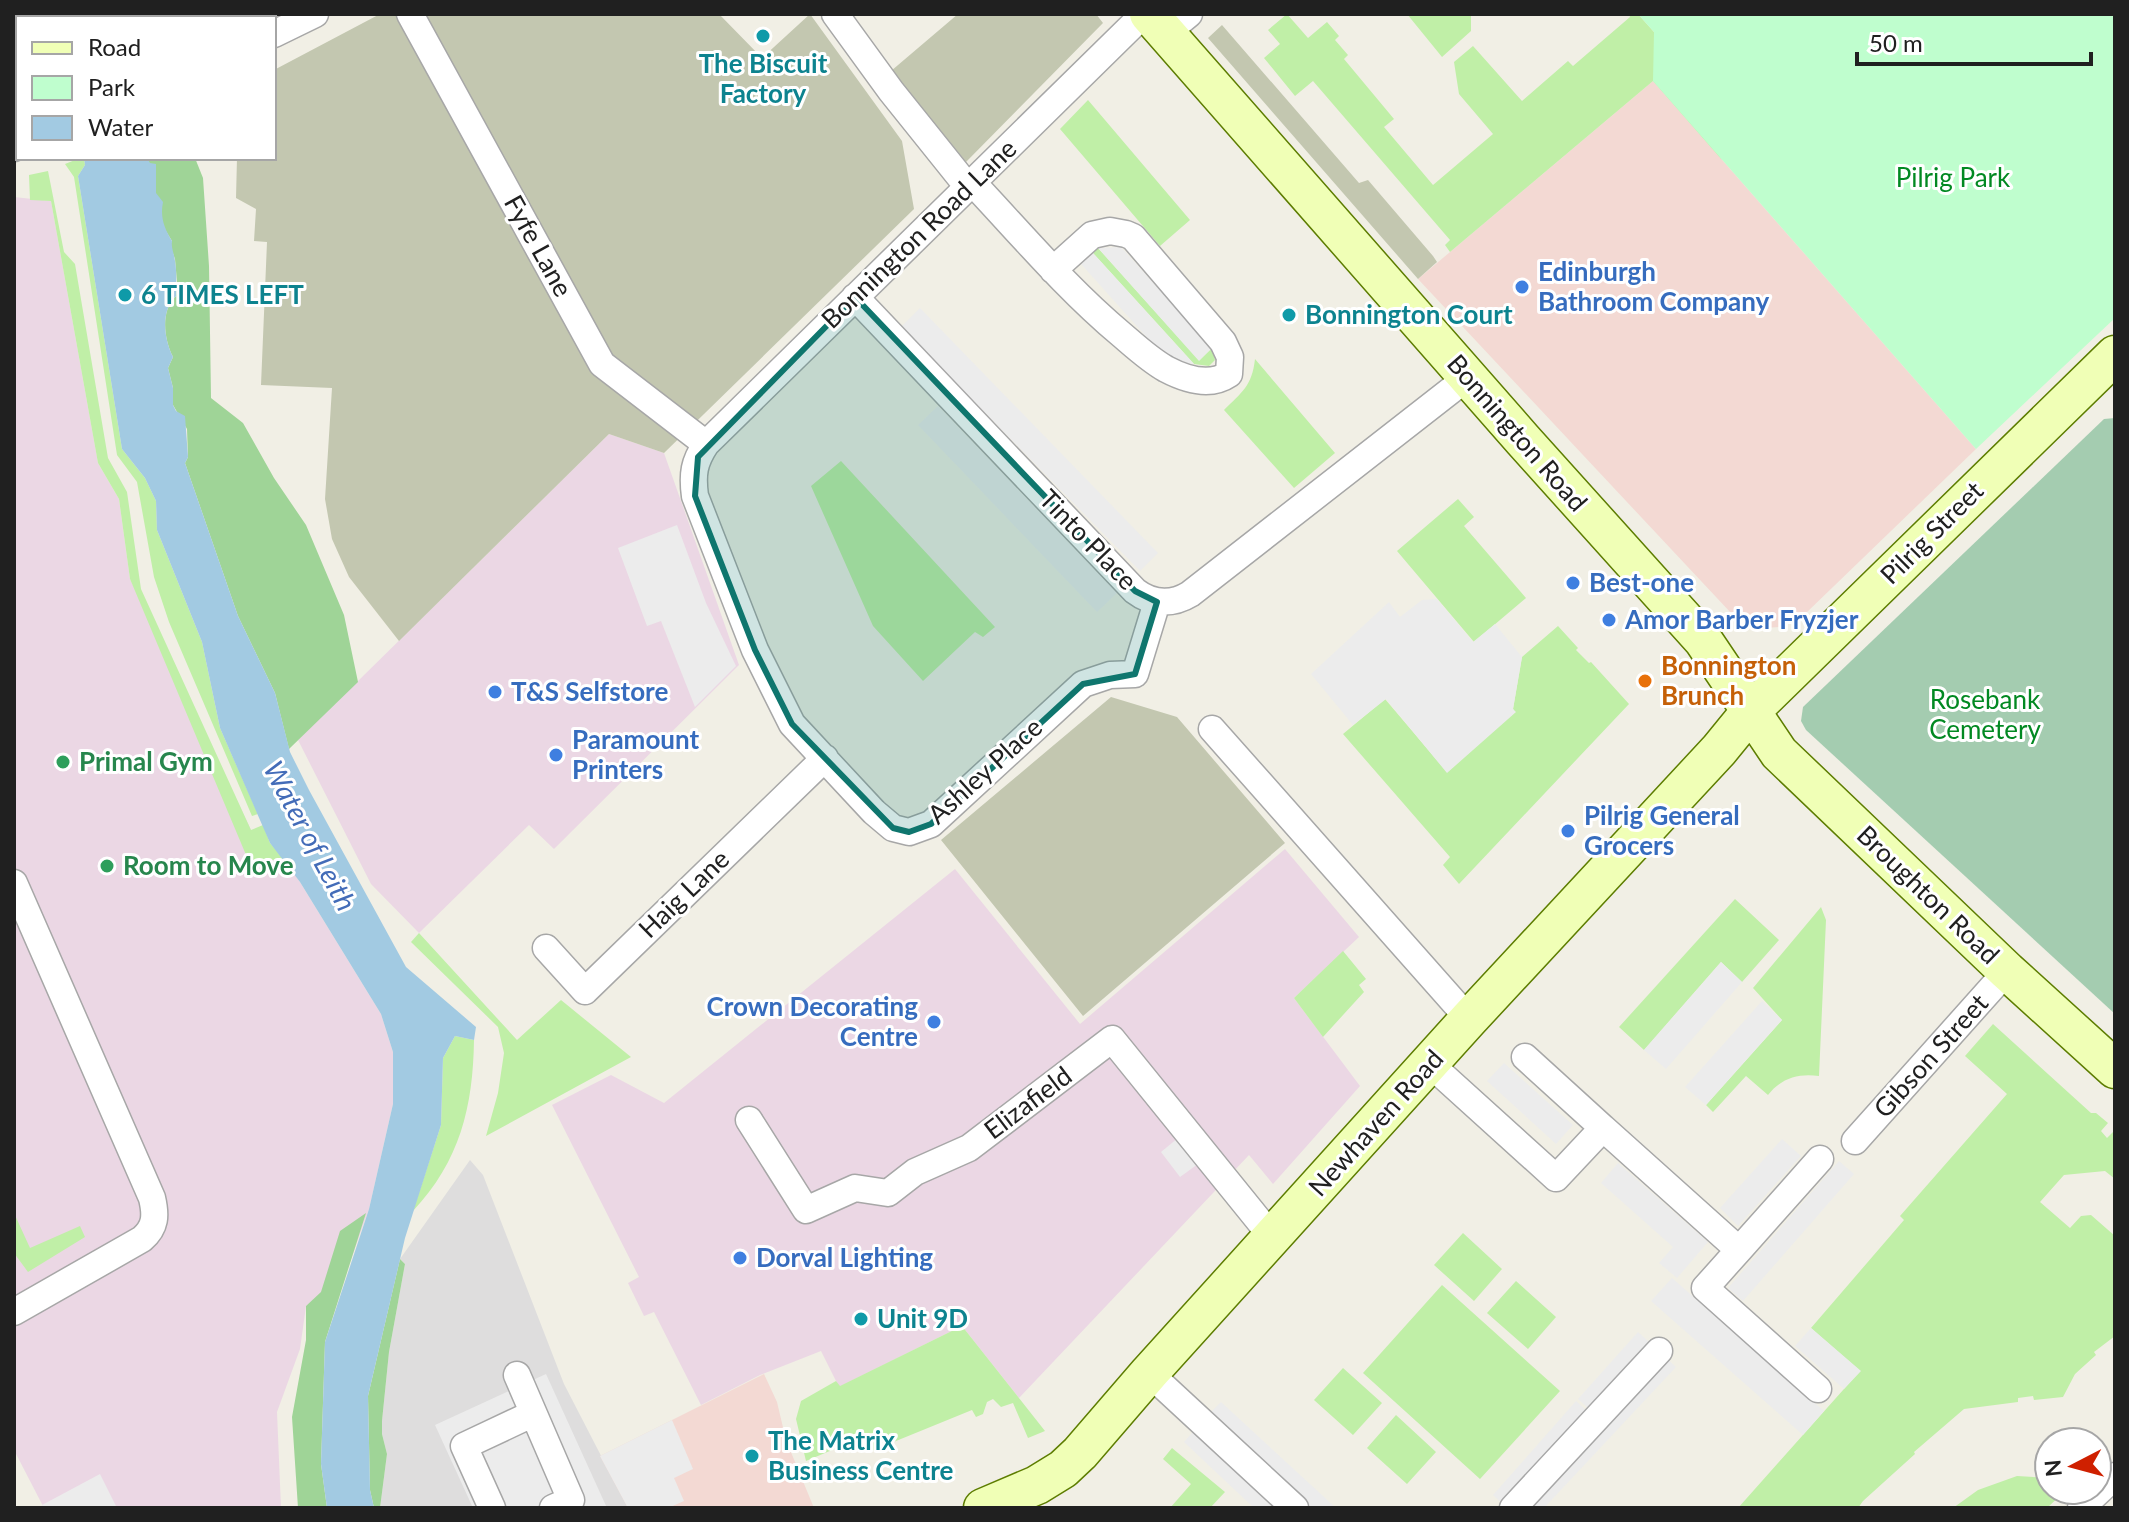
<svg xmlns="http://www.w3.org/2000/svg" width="2129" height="1522" viewBox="0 0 2129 1522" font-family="Lato,sans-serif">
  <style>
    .residential { fill: #dedddd }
    .commercial { fill: #f3d9d3 }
    .industrial { fill: #ebd7e4 }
    .construction { fill: #c3c7b0 }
    .grass { fill: #c0efa7 }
    .forest { fill: #9fd497 }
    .cemetery { fill: #a4ccb0 }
    .park { fill: #bffece }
    .parking { fill: #ececec }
    .water { fill: #a2cae2 }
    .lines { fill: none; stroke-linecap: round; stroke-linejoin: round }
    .street-casing { stroke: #a7a7a7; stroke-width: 29 }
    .secondary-casing { stroke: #5d7d00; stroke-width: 41 }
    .street { stroke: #fff; stroke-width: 26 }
    .secondary { stroke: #f0ffb6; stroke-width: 38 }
    .marked { fill: #0f766e; fill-opacity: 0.2; stroke: #0f766e; stroke-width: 6; stroke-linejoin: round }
    .culture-dot { fill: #0f9aa8; stroke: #fff; stroke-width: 3 }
    .shop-dot { fill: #3f7fe0; stroke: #fff; stroke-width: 3 }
    .food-dot { fill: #e8710a; stroke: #fff; stroke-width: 3 }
    .leisure-dot { fill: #2e9e5b; stroke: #fff; stroke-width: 3 }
    .labels { text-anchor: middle; stroke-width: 6; stroke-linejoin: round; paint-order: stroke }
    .culture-label { font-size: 26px; font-weight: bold; fill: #0d838f; stroke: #fff; text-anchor: start }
    .park-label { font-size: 26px; fill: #028922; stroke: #fff }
    .street-label { font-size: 26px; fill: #202020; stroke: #fff }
    .shop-label { font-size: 26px; font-weight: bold; fill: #366cbe; stroke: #fff; text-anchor: start }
    .food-label { font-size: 26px; font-weight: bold; fill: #c56008; stroke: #fff; text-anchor: start }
    .leisure-label { font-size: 26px; font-weight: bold; fill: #27864d; stroke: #fff; text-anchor: start }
    .water-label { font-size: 28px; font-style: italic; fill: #436cb8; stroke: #fff }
  </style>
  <rect width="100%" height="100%" fill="#f1efe5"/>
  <!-- residential -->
  <path class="residential" d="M470,1160L483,1175L564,1384L628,1508H380L387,1454L382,1434V1421L389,1352L405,1264L400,1259Z"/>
  <!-- commercial -->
  <path class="commercial" d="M1653,81L1976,449L1805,614H1798L1782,627L1746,629L1418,279Z
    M764,1374L777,1402L786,1440L814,1508H628L600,1456Z"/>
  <!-- industrial -->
  <path class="industrial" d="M14,197L51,201L98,463L119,499L130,579L266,861L284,859L300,882L381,1014L393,1052V1104L369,1209L344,1279L306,1306L300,1349L277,1412L281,1508H44L14,1450Z
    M609,434L664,453L739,665L554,849L529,825L419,933L371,884L298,740Z
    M1285,849L1359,937L1294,998L1360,1086L1273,1184L1249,1155L1019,1398L962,1326L839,1387L821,1351L760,1375L701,1405L654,1312L644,1316L628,1283L639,1277L552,1105L611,1075L664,1103L955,869L1080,1024Z"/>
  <!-- construction -->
  <path class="construction" d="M380,14H719L762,58L810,14L902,141L914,209L664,453L609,434L399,641L349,577L332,539L325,499L332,388L261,385L267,242L254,241L256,209L236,198L237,158H274V70Z
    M958,14H1096L1103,23L966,162L891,71Z
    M1222,25L1359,183L1368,180L1433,256L1437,262L1418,279L1208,38Z
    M1111,697L1177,717L1285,843L1083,1016L941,840Z"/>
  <!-- grass -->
  <path class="grass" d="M1287,14L1308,38L1327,22L1339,36L1335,40L1348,55L1344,59L1394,119L1384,127L1433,185L1493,134L1459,94L1454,62L1473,46L1522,101L1568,61L1573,66L1630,17L1629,14H1638L1654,32V41L1722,160L1653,81L1450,252L1445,245L1450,240L1313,81L1295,96L1264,58L1280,44L1268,30Z
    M1407,14H1471V31L1442,57Z
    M1088,100L1190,220L1160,246L1060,129Z
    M80,158H84L85,165L78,176L122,449L145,478L156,501L157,530L202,642L220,728L258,814L252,816L169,622L154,577L137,482L117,455L74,177L65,164Z
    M48,171L64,252L75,264L108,458L127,492L141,589L251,830L263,825L270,843L284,859L249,862L130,579L119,499L98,463L51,201L30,200L29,175Z
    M1098,248L1199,360L1212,348L1215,360L1209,366L1194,364L1093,253Z
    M1255,359L1335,453L1294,488L1224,410C1242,392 1252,386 1255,359Z
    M841,461L995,627L983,637L975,632L923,681L873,626L811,486Z
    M1458,499L1474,517L1464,526L1526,598L1474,642L1397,551Z
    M1558,626L1578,648L1576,650L1589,663L1591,662L1629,704L1459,884L1443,865L1450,857L1343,734L1385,699L1447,772L1515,712L1513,709L1522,657Z
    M1735,899L1779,940L1742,982L1721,962L1644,1050L1619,1027Z
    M1821,907L1826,920L1819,1076C1799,1073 1781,1078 1768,1095L1746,1076L1713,1112L1706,1105L1782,1020L1753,988Z
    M419,933L517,1040L561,1000L631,1057L486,1136L498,1093L504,1053L498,1027L411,942Z
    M1343,951L1366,979L1359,985L1364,992L1323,1037L1294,998Z
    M1993,1024L2091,1113H2096L2108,1123L2101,1131L2107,1138L2115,1130V1179L2105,1171L2064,1175L2040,1202L2070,1228L2081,1216L2091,1215L2115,1236V1336L2094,1352L2096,1355L2075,1374L2063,1397L2034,1400L2033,1396L2018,1398V1402L1964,1409L1914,1452L1915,1454L1863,1501L1858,1508H1738L1860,1371L1811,1328L1904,1220L1900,1216L2007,1094L1965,1056Z
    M455,1036L474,1040C473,1107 460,1161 413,1211L441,1125L443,1058Z
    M14,1213L30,1248L80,1226L85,1237L28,1272L14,1253Z
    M1463,1233L1502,1269L1474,1301L1434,1265Z
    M1516,1281L1556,1317L1528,1349L1487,1313Z
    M1442,1285L1560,1391L1480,1479L1363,1373Z
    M962,1326L1045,1431L1028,1438L1013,1403L1001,1407L993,1399L987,1402L983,1414L976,1417L972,1410L869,1452L863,1437L806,1461L796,1419L801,1401L836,1381L840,1386Z
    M1343,1368L1382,1403L1353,1435L1314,1400Z
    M1396,1415L1436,1452L1407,1484L1367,1448Z
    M1172,1448L1225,1492L1210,1508H1170L1191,1484L1163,1459Z
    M2017,1476L2049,1478V1490H2066L2047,1508H1953L1978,1490Z"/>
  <!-- forest -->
  <path class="forest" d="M147,158H195L203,178L209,266L211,398L243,423L274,478L306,525L344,615L358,682L289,749L275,693L238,616L185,463L188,457L187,429L173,405V388L168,368L173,357C164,339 160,311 176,296L177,282L175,259L170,245L172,241L164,228Z
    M366,1213L325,1342L321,1464L327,1508H298L292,1417L306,1340V1306L321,1292L340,1231Z
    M400,1259L405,1264L389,1352L382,1421V1434L387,1454L380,1508H374L370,1490L368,1396Z"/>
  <!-- cemetery -->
  <path class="cemetery" d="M2115,418V1014L1806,730L1801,721L1803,707L2104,419Z"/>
  <!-- park -->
  <path class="park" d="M1638,14H2115V318L1976,449L1653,81L1654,32Z"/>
  <!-- parking -->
  <path class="parking" d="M1121,247L1212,348L1199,361L1098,248Z
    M1093,253L1194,364L1169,362L1081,264Z
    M920,308L1158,553L1140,571L901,327Z
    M938,406L1117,593L1097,612L918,425Z
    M677,525L706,603L736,666L695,707L661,621L647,626L618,548Z
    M1437,599L1473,642L1495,624L1522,657L1513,709L1516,712L1447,773L1386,699L1353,725L1311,674L1389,602L1400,617L1422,600Z
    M1721,962L1742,982L1666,1069L1644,1050Z
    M1762,1001L1782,1020L1706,1105L1685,1087Z
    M1504,1063L1573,1125L1556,1144L1487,1081Z
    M1178,1138L1198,1164L1180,1177L1161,1152Z
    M1782,1139L1801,1156L1738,1226L1720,1208Z
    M1839,1161L1854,1174L1743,1301L1728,1288Z
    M1618,1163L1708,1242L1677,1278L1659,1263L1673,1247L1601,1183Z
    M1672,1278L1824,1411L1803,1435L1651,1301Z
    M1811,1328L1861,1371L1844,1389L1795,1346Z
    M1638,1332L1657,1349L1596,1415L1578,1399Z
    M1660,1352L1676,1367L1544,1508H1516Z
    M546,1374L607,1508H473L435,1425Z
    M1576,1401L1594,1417L1507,1508L1493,1495Z
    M1221,1402L1336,1508H1304L1206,1417Z
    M672,1420L693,1469L674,1478L684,1501L668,1508H628L600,1456Z
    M1198,1426L1286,1508H1254L1184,1442Z
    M100,1474L117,1508H44L42,1505Z"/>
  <!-- water -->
  <path class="water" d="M84,158H147L150,163L156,164V193L163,202C160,217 164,228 172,241C171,248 174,253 175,261C177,273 176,284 176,296C160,311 164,339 173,357L168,368L173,388V405L176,411L185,416L188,457L185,463L238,616L275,693L290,752L309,790L406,967L476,1027L474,1040L455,1036L443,1058L441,1125L405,1238L368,1396L370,1490L374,1508H327L321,1464L325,1342L369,1209L393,1104V1052L381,1014L300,882L270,843L220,728L202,642L157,530L156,501L145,478L122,449L78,176L85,165Z"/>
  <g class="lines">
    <!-- street casing -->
    <g class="street-casing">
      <path id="street" d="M410,14L602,364L706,444
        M835,14L891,91L968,187
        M1144,14L706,444C694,462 692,474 695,496L755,650L792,724L874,812L893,828L909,832L931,824L1083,684L1110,675L1135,674L1157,602
        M1166,33L1189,14
        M274,34L315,14
        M14,148L18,146
        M972,182C1021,234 1067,289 1122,335C1136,347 1150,360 1166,369C1185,379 1210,387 1229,374L1230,357L1223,342L1133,237L1126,234L1110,231L1092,235L1053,270
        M855,297L1135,591C1152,604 1172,605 1190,594L1468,377
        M1212,729L1469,1019
        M14,883L152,1198C156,1215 156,1227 142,1239L14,1312
        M546,948L585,991L825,758
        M1525,1057L1603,1128
        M1430,1064L1556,1178L1603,1128L1739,1250L1820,1159
        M749,1120L806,1210L855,1188L888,1193L915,1172L969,1148L1112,1039L1273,1238
        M1855,1141L2007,971
        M1739,1250L1705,1288L1818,1389
        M1149,1373L1295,1508
        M517,1375L571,1500L553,1508
        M492,1508L464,1446L532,1414
        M1513,1508L1659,1351
        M2081,1508L2115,1476"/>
    </g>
    <!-- secondary casing -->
    <g class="secondary-casing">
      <path id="secondary" d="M1149,14L1523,440L1703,640L1779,753L2007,971L2115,1069
        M983,1508L1037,1485L1063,1469L1080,1453L1149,1373L1469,1019L1719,750L1750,712L2115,355"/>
    </g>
    <!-- street -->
    <use href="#street" class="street"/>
    <!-- secondary -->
    <use href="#secondary" class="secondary"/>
  </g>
  <!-- marked area -->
  <path class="marked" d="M855,297L1135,591L1157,602L1135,674L1083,684L931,824L909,832L893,828L792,724L755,650L695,496L698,457Z"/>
  <!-- markers -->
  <g class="culture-dot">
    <circle cx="763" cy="36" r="8"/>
    <circle cx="125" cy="295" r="8"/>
    <circle cx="1289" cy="315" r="8"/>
    <circle cx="861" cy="1319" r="8"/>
    <circle cx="752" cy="1456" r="8"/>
  </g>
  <g class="shop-dot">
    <circle cx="1522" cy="287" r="8"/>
    <circle cx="1573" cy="583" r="8"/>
    <circle cx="1609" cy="620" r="8"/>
    <circle cx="495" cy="692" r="8"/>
    <circle cx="556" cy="755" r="8"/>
    <circle cx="1568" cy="831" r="8"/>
    <circle cx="934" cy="1022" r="8"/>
    <circle cx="740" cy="1258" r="8"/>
  </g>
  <circle class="food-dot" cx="1645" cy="681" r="8"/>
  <g class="leisure-dot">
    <circle cx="63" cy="762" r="8"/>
    <circle cx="107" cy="866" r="8"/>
  </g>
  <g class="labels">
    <!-- culture labels -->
    <g class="culture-label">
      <text x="763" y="73" text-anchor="middle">The Biscuit<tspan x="763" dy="30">Factory</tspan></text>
      <text x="141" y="304">6 TIMES LEFT</text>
      <text x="1305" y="324">Bonnington Court</text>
      <text x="877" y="1328">Unit 9D</text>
      <text x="768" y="1450">The Matrix<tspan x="768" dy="30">Business Centre</tspan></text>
    </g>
    <!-- park labels -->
    <g class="park-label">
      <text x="1953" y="187">Pilrig Park</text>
      <text x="1985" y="709">Rosebank<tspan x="1985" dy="30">Cemetery</tspan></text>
    </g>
    <!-- street labels -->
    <g class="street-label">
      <text transform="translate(919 234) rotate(-44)" y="9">Bonnington Road Lane</text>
      <text transform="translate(538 246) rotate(61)" y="9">Fyfe Lane</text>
      <text transform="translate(1517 433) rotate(49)" y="9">Bonnington Road</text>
      <text transform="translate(1932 533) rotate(-45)" y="9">Pilrig Street</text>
      <text transform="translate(1088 540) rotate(46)" y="9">Tinto Place</text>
      <text transform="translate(985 771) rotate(-42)" y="9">Ashley Place</text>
      <text transform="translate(684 894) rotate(-44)" y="9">Haig Lane</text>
      <text transform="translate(1928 895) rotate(44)" y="9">Broughton Road</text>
      <text transform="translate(1931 1056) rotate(-48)" y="9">Gibson Street</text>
      <text transform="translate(1028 1103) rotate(-37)" y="9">Elizafield</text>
      <text transform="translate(1376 1123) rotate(-48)" y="9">Newhaven Road</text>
    </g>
    <!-- shop labels -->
    <g class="shop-label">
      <text x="1538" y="281">Edinburgh<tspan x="1538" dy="30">Bathroom Company</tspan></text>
      <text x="1589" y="592">Best-one</text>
      <text x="1625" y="629">Amor Barber Fryzjer</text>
      <text x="511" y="701">T&amp;S Selfstore</text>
      <text x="572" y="749">Paramount<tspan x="572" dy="30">Printers</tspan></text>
      <text x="1584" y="825">Pilrig General<tspan x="1584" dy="30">Grocers</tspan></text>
      <text x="918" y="1016" text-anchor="end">Crown Decorating<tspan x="918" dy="30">Centre</tspan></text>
      <text x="756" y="1267">Dorval Lighting</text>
    </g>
    <!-- food labels -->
    <g class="food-label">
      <text x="1661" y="675">Bonnington<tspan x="1661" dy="30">Brunch</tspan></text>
    </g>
    <!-- leisure labels -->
    <g class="leisure-label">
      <text x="79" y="771">Primal Gym</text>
      <text x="123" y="875">Room to Move</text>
    </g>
    <!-- water labels -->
    <g class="water-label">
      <text transform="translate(310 836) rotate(62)" y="10">Water of Leith</text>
    </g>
  </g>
  <!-- border -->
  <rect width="2129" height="1522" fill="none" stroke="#202020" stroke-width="32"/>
  <!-- legend -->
  <rect x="16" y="16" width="260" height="144" fill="#ffffff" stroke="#a6a6a6" stroke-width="2"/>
  <rect x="32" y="42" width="40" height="12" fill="#f0ffb6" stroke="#a6a6a6" stroke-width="2"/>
  <text x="88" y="56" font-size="24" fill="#202020">Road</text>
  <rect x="32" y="76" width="40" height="24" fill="#bffece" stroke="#a6a6a6" stroke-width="2"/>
  <text x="88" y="96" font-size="24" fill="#202020">Park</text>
  <rect x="32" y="116" width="40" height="24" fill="#a2cae2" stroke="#a6a6a6" stroke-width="2"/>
  <text x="88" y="136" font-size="24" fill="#202020">Water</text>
  <!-- north arrow -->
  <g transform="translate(2073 1466) rotate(264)"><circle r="38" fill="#ffffff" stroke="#a6a6a6" stroke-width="2"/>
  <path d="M0-6L14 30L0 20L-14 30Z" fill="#cf2000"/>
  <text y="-12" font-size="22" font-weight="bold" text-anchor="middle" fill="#202020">N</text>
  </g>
  <!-- scale -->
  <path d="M1857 52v12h234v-12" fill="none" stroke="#202020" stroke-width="4"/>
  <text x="1869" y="52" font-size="24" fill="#202020" stroke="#ffffff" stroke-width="6" paint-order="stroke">50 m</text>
</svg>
